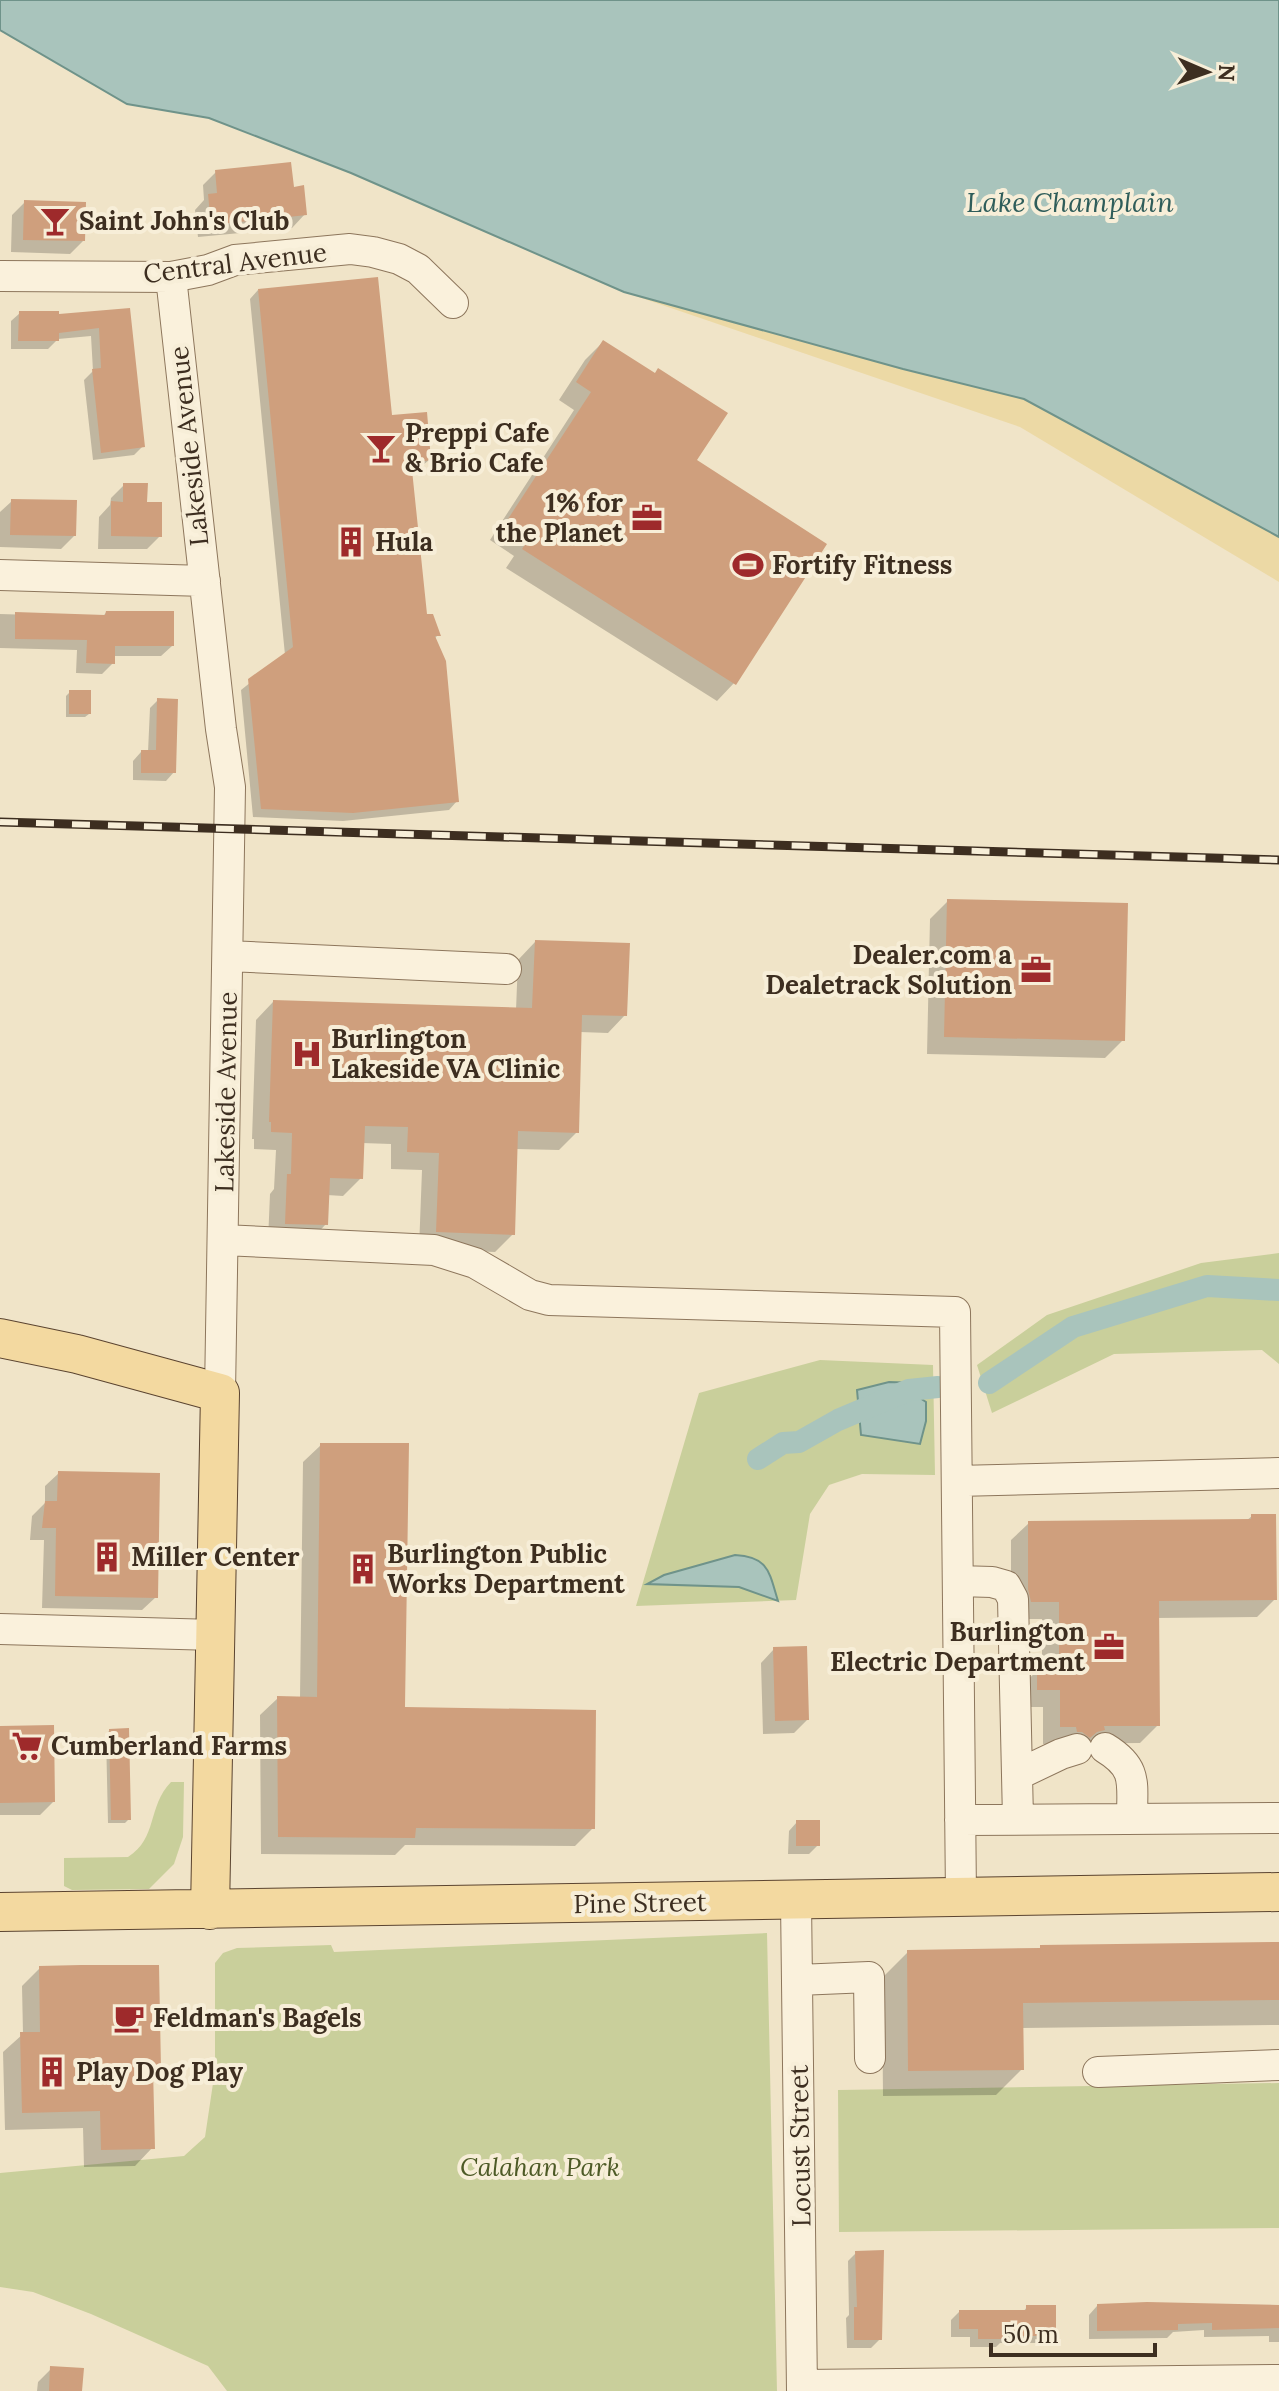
<svg xmlns="http://www.w3.org/2000/svg" width="1279" height="2391" viewBox="0 0 1279 2391" font-family="Lora,serif">
  <style>
    .green { fill: #c9cf9b }
    .sand { fill: #ecd9a5 }
    .water { fill: #a9c4bc; stroke: #6f938a; stroke-width: 2 }
    .shadow { fill: #0003 }
    .lines { fill: none; stroke-linecap: round; stroke-linejoin: round }
    .canal { stroke: #a9c4bc; stroke-width: 22 }
    .building { fill: #cf9f7d }
    .minor-casing { stroke: #8d765c; stroke-width: 32 }
    .major-casing { stroke: #5b4430; stroke-width: 40 }
    .minor { stroke: #faf1dc; stroke-width: 30 }
    .major { stroke: #f3d9a0; stroke-width: 38 }
    .rail-casing { stroke: #3d2e20; stroke-width: 9 }
    .rail { stroke: #f7eed8; stroke-width: 6; stroke-dasharray: 18; stroke-linecap: butt }
    .labels { text-anchor: middle; stroke-width: 8; stroke-linejoin: round; paint-order: stroke }
    .poi-label { font-size: 26px; font-weight: bold; fill: #3d2e20; stroke: #f7eed8; text-anchor: start }
    .street-label { font-size: 26px; fill: #3d2e20; stroke: #f7eed8 }
    .park-label { font-size: 26px; font-style: italic; fill: #4d5a26; stroke: #f7eed8 }
    .water-label { font-size: 28px; font-style: italic; fill: #2f5d5a; stroke: #f7eed8 }
  </style>
  <rect width="100%" height="100%" fill="#f0e4c8"/>
  <!-- green -->
  <path class="green" d="M1279,1253V1364L1262,1350L1114,1354L992,1413L977,1365L1047,1315L1201,1263Z
    M820,1360L933,1365L935,1475L862,1474L829,1485L810,1514L796,1600L636,1606L699,1393Z
    M171,1782H184L183,1837L174,1864L149,1889L72,1890L64,1886V1858L128,1857C158,1838 147,1807 171,1782Z
    M767,1933L777,2391H227L208,2366L91,2314L33,2292L0,2287V2173L184,2156L205,2137L215,2070V1963L223,1953L237,1948L331,1945L334,1952Z
    M1279,2083V2228L839,2232L838,2090Z"/>
  <!-- sand -->
  <path class="sand" d="M624,292L903,369L1024,399L1279,537V582L1020,427Z"/>
  <!-- water -->
  <path class="water" d="M0,0H1279V537L1024,399L903,369L624,292L351,173L209,118L127,104L0,30Z
    M889,1382L918,1383L917,1396L926,1402V1421L920,1444L861,1435L857,1390Z
    M735,1555C769,1557 769,1572 778,1601L739,1587L647,1584L664,1575Z"/>
  <!-- shadow -->
  <path class="shadow" d="M216,172L292,189L305,214L292,228L198,237L195,210L204,200L203,185Z
    M25,202L83,241L70,254L11,252L12,215Z
    M258,290L390,417L429,460L411,475L425,616L438,635L434,639L457,801L449,810L343,821L253,817L241,690L285,655L250,299Z
    M128,310L143,446L134,455L93,460L84,380L93,371L91,336L58,339L48,349H11V321L20,313L57,317Z
    M603,342L694,460L734,683L717,701L506,568L514,556L490,540L574,410L559,400L585,360Z
    M124,485L160,536L147,549H98L99,517L110,505L111,498Z
    M12,501L74,536L61,549L0,547V512Z
    M106,613L172,646L161,656H113V663L102,674L76,673L77,650L0,648V614L102,617Z
    M70,692L89,714L85,717H66V696Z
    M158,700L174,772L166,781L133,780V761L141,752H148L150,708Z
    M948,901L1123,1040L1105,1058L927,1054L930,919Z
    M535,942L625,1015L608,1033L580,1032L577,1132L559,1150L516,1149L513,1234L495,1252L419,1249L422,1170L391,1169V1144L362,1143L361,1178L343,1196L327,1195L326,1224L309,1242L268,1241L270,1194L274,1189L276,1150L254,1149V1139H252L256,1020L273,1002L516,1010L518,960Z
    M321,1445L403,1708L593,1828L575,1846L405,1845L395,1855L261,1854L260,1715L278,1698H300L303,1462Z
    M59,1473L156,1597L142,1610L42,1608L44,1540H30L32,1516L45,1503V1486Z
    M1252,1516L1275,1599L1257,1617L1157,1618L1158,1725L1140,1743L1043,1744V1707H1020V1687L1038,1670L1042,1669V1619H1014L1011,1608V1540L1029,1523L1246,1521Z
    M774,1649L807,1720L794,1733L763,1734L761,1663Z
    M0,1728L53,1802L40,1815H0Z
    M109,1731L129,1819L125,1823H108L106,1735Z
    M797,1822L818,1845L809,1854H788L789,1831Z
    M1279,1944V2025L1022,2028V2069L996,2095L883,2096L882,1978L908,1952L1038,1950L1041,1947Z
    M40,1968L159,2068L151,2076L152,2148L135,2166L84,2167L83,2128L5,2130L3,2052L23,2034L22,1986Z
    M856,2253L880,2339L871,2348H847L846,2318L849,2315L848,2261Z
    M1097,2306L1279,2307V2342H1269V2336L1204,2337V2330L1173,2332L1167,2338L1089,2339V2315Z
    M1027,2307L1054,2335L1045,2343H1000L996,2347H970V2337H951V2320L959,2312H1023Z
    M51,2369L80,2391H37L38,2382Z"/>
  <g class="lines">
    <!-- canal -->
    <path class="canal" d="M989,1383L1073,1327L1207,1286L1279,1290
      M758,1459L783,1443L799,1442L838,1420L909,1390L938,1387"/>
  </g>
  <!-- building -->
  <path class="building" d="M291,162L294,187L304,185L307,215L211,225L208,194L217,193L215,170Z
    M24,200L86,202L85,241L23,240Z
    M378,277L392,415L427,412L431,460L418,462L419,470H412L427,614H433L441,636H435L446,661L459,802L353,813L261,809L248,679L293,647L258,289Z
    M130,308L145,447L101,453L92,369L101,368L99,328L59,333V341H18L19,311H59V314Z
    M603,340L655,373L658,368L728,413L697,460L827,544L736,685L522,549L530,537L506,522L591,392L576,382Z
    M123,483H148L147,502H162V537L111,536V501L123,502Z
    M11,499L77,500L76,536L10,535Z
    M106,611H174V646H115V664L86,663L87,640L15,639V612L105,615Z
    M69,690H91V714H69Z
    M157,698L178,699L176,773H141V750H156Z
    M947,899L1128,903L1125,1041L944,1037Z
    M535,940L630,943L627,1016L582,1015L579,1133L518,1131L515,1235L436,1232L439,1153L407,1152L408,1127L365,1126L363,1179L330,1178L328,1225L285,1224L287,1174H291L292,1133L271,1132V1122H269L273,1000L532,1008Z
    M320,1443H409L405,1707L596,1710L595,1829L416,1828L415,1838L278,1837L277,1696L317,1697Z
    M58,1471L160,1473L158,1598L55,1596L56,1528H42L45,1501H57Z
    M1251,1514H1276L1277,1600L1159,1601L1160,1726H1104L1105,1730L1097,1732L1090,1738L1082,1732H1077L1076,1727H1060V1690H1037V1668L1059,1667V1602H1031L1028,1589V1521L1251,1519Z
    M807,1646L809,1720L775,1721L773,1647Z
    M54,1725L55,1802L0,1803V1726Z
    M129,1728L131,1820H111L109,1729Z
    M796,1820H820V1846H796Z
    M1279,1942V2000L1023,2003L1024,2070L908,2071L907,1950L1040,1948V1945Z
    M81,1965H159L161,2069H153L155,2149L101,2150L100,2111L22,2113L20,2032H40L39,1966Z
    M884,2250L882,2340H854V2307H857L855,2251Z
    M1147,2302L1279,2305V2328L1212,2330V2323L1178,2324V2330L1097,2331V2304Z
    M1026,2305H1056V2336H1007V2339H978V2329H959V2310H1026Z
    M50,2366L84,2368L82,2391H49Z"/>
  <g class="lines">
    <!-- minor casing -->
    <g class="minor-casing">
      <path id="minor" d="M0,276L171,277L208,270L235,260L350,249L373,252L399,259L418,269L453,303
        M171,277L221,729L230,787L220,1393
        M0,575L205,581
        M228,956L506,969
        M223,1240L434,1250L475,1263L530,1295L549,1300L955,1312L961,1896
        M957,1481L1279,1473
        M958,1581L992,1582L1006,1586L1013,1599L1018,1819
        M0,1629L215,1635
        M1105,1748C1138,1768 1132,1783 1132,1818
        M1017,1775L1061,1754L1077,1749
        M960,1820L1279,1818
        M796,1901L802,2391
        M798,1980L869,1977L870,2058
        M1098,2072L1279,2065
        M802,2385L1279,2380"/>
    </g>
    <!-- major casing -->
    <g class="major-casing">
      <path id="major" d="M0,1338L77,1354L220,1393L210,1910
        M0,1912L1279,1892"/>
    </g>
    <!-- minor -->
    <use href="#minor" class="minor"/>
    <!-- major -->
    <use href="#major" class="major"/>
    <!-- rail casing -->
    <g class="rail-casing">
      <path id="rail" d="M0,822L1279,860"/>
    </g>
    <!-- rail -->
    <use href="#rail" class="rail"/>
  </g>
  <!-- icons -->
  <defs>
    <g id="bar-bare" transform="scale(2.4)"><path d="M-6-5H6L.8 .8V4.5H3.5V6h-7V4.5H-.8V.8Z" fill="#9e2a2b" stroke="#f7eed8" stroke-width="2.5" paint-order="stroke"/></g>
    <g id="office-bare" transform="scale(2.4)"><path d="M-6-3h4V-5.5h4V-3h4V5H-6ZM-1-4.5V-3h2v-1.5ZM-6 0V1H6V0Z" fill="#9e2a2b" stroke="#f7eed8" stroke-width="2.5" paint-order="stroke"/></g>
    <g id="building-bare" transform="scale(2.4)"><path d="M-4-6H4V6H1V3H-1V6H-4ZM-2.5-4.3h1.7v1.8h-1.7ZM.8-4.3h1.7v1.8H.8ZM-2.5-1h1.7V.8h-1.7ZM.8-1h1.7V.8H.8Z" fill="#9e2a2b" stroke="#f7eed8" stroke-width="2.5" paint-order="stroke"/></g>
    <g id="stadium-bare" transform="scale(2.4)"><path d="M0-5a6.5 5 0 1 0 0 10a6.5 5 0 1 0 0-10ZM-3.5-1.8h7v3.6h-7Z" fill="#9e2a2b" stroke="#f7eed8" stroke-width="2.5" paint-order="stroke"/></g>
    <g id="hospital-bare" transform="scale(2.4)"><path d="M-5-5h3v3.5h4V-5h3V5h-3V1.5h-4V5h-3Z" fill="#9e2a2b" stroke="#f7eed8" stroke-width="2.5" paint-order="stroke"/></g>
    <g id="supermarket-bare" transform="scale(2.4)"><path d="M-6-5.5h2.5l.6 2H6L4.5 2H-2.5L-4.4-4H-6ZM-1.5 3.2a1.3 1.3 0 1 0 .1 0ZM3 3.2a1.3 1.3 0 1 0 .1 0Z" fill="#9e2a2b" stroke="#f7eed8" stroke-width="2.5" paint-order="stroke"/></g>
    <g id="cafe-bare" transform="scale(2.4)"><path d="M-5.5-4.5H6V0H3Q3 3.5 0 3.5H-2.5Q-5.5 3.5-5.5 0ZM3-3.2v2h1.7v-2ZM-6 4.5H4V6H-6Z" fill="#9e2a2b" stroke="#f7eed8" stroke-width="2.5" paint-order="stroke"/></g>
  </defs>
  <g fill-rule="evenodd">
    <use href="#bar-bare" x="55" y="221"/>
    <use href="#bar-bare" x="381" y="448"/>
    <use href="#office-bare" x="647" y="518"/>
    <use href="#building-bare" x="351" y="542"/>
    <use href="#stadium-bare" x="748" y="565"/>
    <use href="#office-bare" x="1036" y="970"/>
    <use href="#hospital-bare" x="307" y="1054"/>
    <use href="#building-bare" x="107" y="1557"/>
    <use href="#building-bare" x="363" y="1569"/>
    <use href="#office-bare" x="1109" y="1647"/>
    <use href="#supermarket-bare" x="27" y="1746"/>
    <use href="#cafe-bare" x="129" y="2018"/>
    <use href="#building-bare" x="52" y="2072"/>
  </g>
  <g class="labels">
    <!-- poi labels -->
    <g class="poi-label">
      <text x="79" y="230">Saint John's Club</text>
      <text x="405" y="442">Preppi Cafe<tspan x="405" dy="30">&amp; Brio Cafe</tspan></text>
      <text x="623" y="512" text-anchor="end">1% for<tspan x="623" dy="30">the Planet</tspan></text>
      <text x="375" y="551">Hula</text>
      <text x="772" y="574">Fortify Fitness</text>
      <text x="1012" y="964" text-anchor="end">Dealer.com a<tspan x="1012" dy="30">Dealetrack Solution</tspan></text>
      <text x="331" y="1048">Burlington<tspan x="331" dy="30">Lakeside VA Clinic</tspan></text>
      <text x="387" y="1563">Burlington Public<tspan x="387" dy="30">Works Department</tspan></text>
      <text x="131" y="1566">Miller Center</text>
      <text x="1085" y="1641" text-anchor="end">Burlington<tspan x="1085" dy="30">Electric Department</tspan></text>
      <text x="51" y="1755">Cumberland Farms</text>
      <text x="153" y="2027">Feldman's Bagels</text>
      <text x="76" y="2081">Play Dog Play</text>
    </g>
    <!-- street labels -->
    <g class="street-label">
      <text transform="translate(235 263) rotate(-7)" y="9">Central Avenue</text>
      <text transform="translate(189 446) rotate(-96)" y="9">Lakeside Avenue</text>
      <text transform="translate(226 1092) rotate(-89)" y="9">Lakeside Avenue</text>
      <text transform="translate(640 1903) rotate(-1)" y="9">Pine Street</text>
      <text transform="translate(800 2146) rotate(-91)" y="9">Locust Street</text>
    </g>
    <!-- park labels -->
    <g class="park-label">
      <text x="540" y="2176">Calahan Park</text>
    </g>
    <!-- water labels -->
    <g class="water-label">
      <text x="1070" y="212">Lake Champlain</text>
    </g>
  </g>
  <!-- north arrow -->
  <g transform="translate(1207 72) rotate(92)" stroke="#f7eed8" stroke-width="6" paint-order="stroke">
  <path d="M0-6L14 30L0 20L-14 30Z" fill="#3d2e20"/>
  <text y="-12" font-size="22" font-weight="bold" text-anchor="middle" fill="#3d2e20">N</text>
  </g>
  <!-- scale -->
  <path d="M991 2343v12h164v-12" fill="none" stroke="#3d2e20" stroke-width="4"/>
  <text x="1003" y="2343" font-size="24" fill="#3d2e20" stroke="#f7eed8" stroke-width="6" paint-order="stroke">50 m</text>
</svg>
